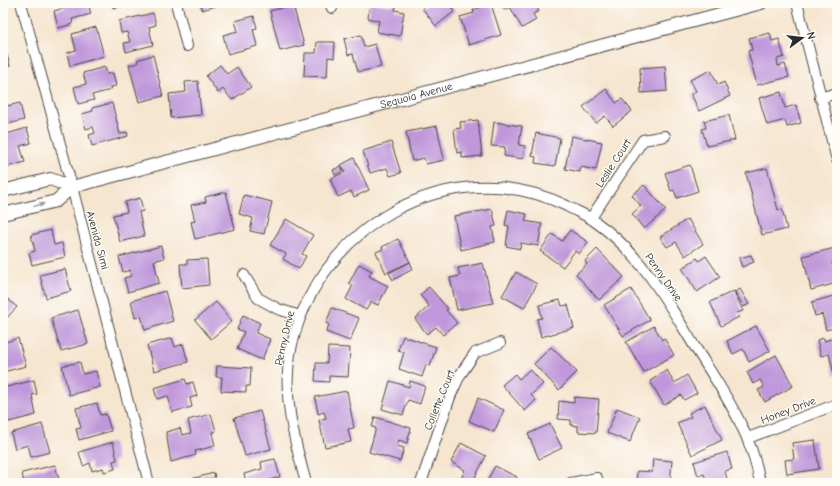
<svg xmlns="http://www.w3.org/2000/svg" width="840" height="486" viewBox="0 0 840 486" font-family="'Comic Neue',sans-serif">
  <style>
    .building { fill: #c097da }
    .lines { fill: none; stroke-linecap: round; stroke-linejoin: round }
    .minor-casing { stroke: #494744; stroke-width: 12 }
    .tertiary-casing { stroke: #494744; stroke-width: 14 }
    .minor { stroke: #fff; stroke-width: 10 }
    .tertiary { stroke: #fff; stroke-width: 12 }
    .oneway { fill: #a0a0a0 }
    .labels { text-anchor: middle; stroke-width: 3; stroke-linejoin: round; paint-order: stroke }
    .street-label { font-size: 11px; fill: #2b2b2b; stroke: #fdfcf7 }
  </style>
  <rect width="100%" height="100%" fill="#fdfcf7"/>
  <filter id="ink" filterUnits="userSpaceOnUse"><feTurbulence type="fractalNoise" baseFrequency=".025" numOctaves="2"/><feDisplacementMap in="SourceGraphic" scale="8" xChannelSelector="R" yChannelSelector="G"/><feConvolveMatrix kernelMatrix="1 2 1 2 8 2 1 2 1" color-interpolation-filters="sRGB"/></filter>
  <filter id="wash" filterUnits="userSpaceOnUse"><feTurbulence type="fractalNoise" baseFrequency=".012" numOctaves="4" result="noise"/><feDisplacementMap in="SourceGraphic" scale="16" xChannelSelector="R" yChannelSelector="G"/><feGaussianBlur stdDeviation="0.9" result="paint"/><feColorMatrix in="noise" values="0 0 0 0 0 0 0 0 0 0 0 0 0 0 0 0 0 1.4 0 .05"/><feComposite in="paint" operator="in"/></filter>
  <g filter="url(#wash)">
    <rect width="100%" height="100%" fill="#f6e5cf"/>
    <g id="blocks">
      <!-- building -->
      <path class="building" d="M64,3H88L91,14L72,19L73,24L58,28L54,11L65,8Z
        M112,3H130V4L113,8Z
        M200,3H226L202,10Z
        M370,3L396,6L395,10L404,12L400,36L377,32L379,21L368,18Z
        M429,3H448L455,11L436,26L422,8Z
        M501,3H534L539,11L533,14L536,20L522,28L510,7L505,10Z
        M491,4L501,35L469,45L460,17L474,13L473,10Z
        M293,5L304,45L280,51L270,11Z
        M153,13L156,25L149,27L153,45L126,52L124,43L130,42L127,32L121,33L119,21Z
        M254,16L257,28L253,29L257,46L228,54L223,35L238,31L235,21Z
        M96,27L104,56L70,66L67,53L76,50L72,34Z
        M770,33L772,41L779,39L784,57L777,59L778,66L785,64L789,77L757,85L748,51L752,50L749,38Z
        M361,35L364,47L375,44L381,67L358,72L353,54L348,55L344,39Z
        M317,42H335L334,58L328,57L327,77L304,76L305,53H316Z
        M6,51L10,66L3,68V52Z
        M153,55L163,96L139,102L129,65L138,63L137,60Z
        M220,65L227,74L237,67L251,87L232,100L223,89L218,93L206,76Z
        M665,66L667,91L641,93L640,68Z
        M105,67L107,74L113,73L116,86L110,87L111,90L92,95L94,100L78,104L74,87L86,84L83,73Z
        M711,70L718,85L724,82L730,96L699,111L691,94L696,91L690,80Z
        M198,81L201,115L171,118L169,94L186,92L185,82Z
        M606,89L616,103L622,99L632,111L613,126L605,116L596,123L583,107Z
        M781,92L785,108L796,105L801,123L787,127L785,120L767,125L759,98Z
        M3,95H5L7,106L20,103L24,120L8,124L6,118L3,119Z
        M112,103L120,134L127,132L128,136L92,146L89,135L95,133L93,127L86,129L82,114L93,111L92,108Z
        M729,115L735,140L707,146L702,129L706,128L704,121Z
        M478,120L482,156L462,158V152L457,153L454,129L461,128L460,122Z
        M494,122L522,126L519,145L525,146L523,159L504,156L505,147L491,146Z
        M437,126L444,160L426,164L424,158L412,161L406,132Z
        M27,128L31,143L20,146L25,162L3,168V135Z
        M536,133L560,138L555,166L535,163L536,157L532,156Z
        M571,136L602,142L596,170L581,167L580,172L565,169Z
        M391,142L401,173L390,176L387,168L370,173L363,151Z
        M354,158L369,190L354,197L351,191L338,197L330,179L345,172L341,165Z
        M690,165L698,191L677,198L674,190L671,191L665,173Z
        M341,166L343,171L335,175L333,170Z
        M767,168L778,210L782,209L787,229L762,235L746,173Z
        M644,185L666,210L644,229L632,214L641,206L632,195Z
        M226,192L235,229L195,239L191,222L195,221L191,205L206,202L205,197Z
        M244,195L272,202L264,234L250,231L253,218L239,214Z
        M140,198L143,211L139,212L144,236L120,242L113,215L127,212L125,202Z
        M492,209L496,226L492,227L495,242L461,250L454,216Z
        M508,210L527,214L525,221L542,224L538,246L521,243L520,249L506,246L509,226L505,225Z
        M286,219L313,235L302,254L306,256L299,269L283,259L286,254L270,245Z
        M688,219L703,244L685,256L676,242L667,247L660,237Z
        M51,230L54,245L62,243L65,257L32,265L29,253L35,251L31,235Z
        M570,230L588,242L579,254L575,251L563,267L540,251L552,234L562,241Z
        M398,239L410,262L386,273L376,252L383,249L382,247Z
        M161,246L164,258L154,261L159,283L128,292L124,278L131,276L130,270L123,272L119,257Z
        M835,248L837,262L832,263L833,269L837,268V283L811,290L803,256Z
        M597,249L624,277L599,300L576,274L587,264L585,261Z
        M751,255L754,262L742,267L739,258Z
        M706,256L720,277L697,292L682,268L697,258L699,261Z
        M207,259L209,285L182,288L180,264H187V260Z
        M410,262L413,269L393,280L389,273Z
        M483,263L493,303L457,310L450,278L460,276L458,268Z
        M359,264L372,271L369,276L388,286L378,305L371,302L366,310L346,299L353,285L349,283Z
        M65,269L71,291L46,298L40,275Z
        M516,272L537,284L524,308L502,296Z
        M429,287L448,309L446,310L457,323L443,335L436,327L427,334L415,319L429,306L420,295Z
        M631,289L650,320L623,336L604,305Z
        M740,289L749,304L744,307L735,292Z
        M165,291L173,321L145,330L141,316L135,318L131,301Z
        M734,291L743,311L737,313L739,317L721,326L710,302Z
        M3,295L17,307L3,322Z
        M837,295V327L826,330L822,314L815,316L812,302Z
        M560,300L562,306L568,305L574,328L541,337L537,319L542,318L539,305Z
        M216,302L232,321L211,339L195,320Z
        M332,308L359,318L350,341L326,332L329,325L326,323Z
        M78,310L88,344L61,351L51,318Z
        M243,315L260,323L256,333L270,339L262,360L237,349L244,332L237,329Z
        M654,326L662,340L664,338L674,355L644,372L626,342Z
        M756,326L770,351L749,362L743,349L733,354L727,341Z
        M403,336L436,347L430,366L426,365L422,377L399,369L404,352L398,350Z
        M837,337V374L834,375L829,354L821,356L817,340L824,338V341Z
        M18,338L26,366L3,372V343Z
        M172,338L175,347L183,344L188,362L154,371L147,345Z
        M328,347L350,348L348,377L329,376V382L315,381L316,363H327Z
        M551,347L577,372L559,390L534,364Z
        M776,355L793,386L765,402L758,390L764,387L760,380L753,384L747,372Z
        M80,362L83,374L96,371L100,387L69,395L62,366Z
        M217,366L251,368L250,386H246V392L221,391L222,377H216Z
        M530,369L543,384L531,395L536,400L525,411L502,385L515,374L519,379Z
        M667,370L674,383L687,375L697,393L684,400L681,395L664,405L650,381Z
        M185,379L187,384L193,382L197,396L190,398L192,407L172,412L168,396L157,399L154,388Z
        M34,380L37,394L32,395L36,415L9,422L3,399V388Z
        M390,381L409,387L410,381L425,386L420,404L408,400L403,415L382,409Z
        M347,391L354,428L348,429L351,442L325,447L319,420L326,418L324,412L318,414L315,397Z
        M574,397L599,399L596,433L578,432V426L571,425V420L558,419L559,401L574,403Z
        M478,398L504,410L494,432L469,421Z
        M97,403L100,415L106,414L111,431L79,440L76,429L81,428L76,408Z
        M705,405L722,440L692,455L677,423L691,417L689,413Z
        M617,408L640,417L630,442L607,433Z
        M260,411L271,449L245,456L234,418Z
        M211,414L216,431L212,432L215,446L195,451L196,455L171,462L166,432L180,428L182,435L191,433L188,420Z
        M375,417L411,428L407,443L399,440L397,446L404,448L400,461L369,452L376,428L372,427Z
        M42,424L50,452L31,457L28,445L15,449L11,433Z
        M550,424L562,448L539,459L528,434Z
        M815,440L819,469L787,474L785,460L794,459L792,443Z
        M113,442L117,460L113,461L115,469L104,472L103,468L92,471L90,463L83,466L79,452Z
        M461,443L486,456L472,483L461,479L465,470L451,462Z
        M727,452L732,469L725,471L728,483H707L704,474L698,476L694,462Z
        M275,459L280,477L269,480V483H246L244,474L262,469L261,462Z
        M653,459L672,461L670,483H636L637,471L652,472Z
        M55,465L60,483H24L22,473Z
        M495,466L517,477L514,483H486Z
        M214,473L216,483H183V481Z"/>
    </g>
  </g>
  <g filter="url(#ink)">
    <use href="#blocks" fill-opacity="0" stroke="#494744" stroke-width="1"/>
    <g class="lines">
      <!-- minor casing -->
      <g class="minor-casing">
        <path id="minor" d="M21,3L72,187L149,483
          M176,3L187,46
          M330,3L332,8
          M797,3L837,160
          M820,98L837,93
          M591,218L643,140L665,136
          M244,275L258,298L278,309L300,316
          M748,438L837,404
          M306,483C295,441 282,398 290,354C313,229 449,148 567,206C575,211 585,214 593,220C641,253 665,298 695,347C722,390 752,432 760,483
          M421,483L450,397L460,375L475,353L500,343
          M571,483L597,478"/>
      </g>
      <!-- tertiary casing -->
      <g class="tertiary-casing">
        <g id="tertiary">
          <path d="M3,191L50,179L72,187"/>
          <path id="s1" d="M3,214L56,201L72,187L761,3"/>
        </g>
      </g>
      <!-- minor -->
      <use href="#minor" class="minor"/>
      <!-- tertiary -->
      <use href="#tertiary" class="tertiary"/>
    </g>
    <!-- one-way arrows -->
    <defs><path id="oneway-solid" d="M-6-.8H1V-3.2L6.5 0L1 3.2V.8H-6Z"/></defs>
    <use class="oneway" href="#oneway-solid" transform="translate(39 205) rotate(-15)"/>
  </g>
  <g class="labels">
    <!-- street labels -->
    <g class="street-label">
      <text dy="4" stroke="none"><textPath href="#s1" startOffset="432">Sequoia Avenue</textPath></text>
      <text transform="translate(613 163) rotate(-57)" y="4">Leslie Court</text>
      <text transform="translate(98 240) rotate(75)" y="4">Avenida Simi</text>
      <text transform="translate(664 277) rotate(55)" y="4">Penny Drive</text>
      <text transform="translate(284 338) rotate(-77)" y="4">Penny Drive</text>
      <text transform="translate(439 400) rotate(-68)" y="4">Collette Court</text>
      <text transform="translate(788 410) rotate(-21)" y="4">Honey Drive</text>
    </g>
  </g>
  <!-- margin -->
  <rect width="840" height="486" fill="none" stroke="#fdfcf7" stroke-width="16"/>
  <!-- north arrow -->
  <g transform="translate(802 38) rotate(75)" stroke="#fdfcf7" stroke-width="3" paint-order="stroke">
  <path d="M0-3L7 15L0 10L-7 15Z" fill="#2b2b2b"/>
  <text y="-6" font-size="11" font-weight="bold" text-anchor="middle" fill="#2b2b2b">N</text>
  </g>
</svg>
